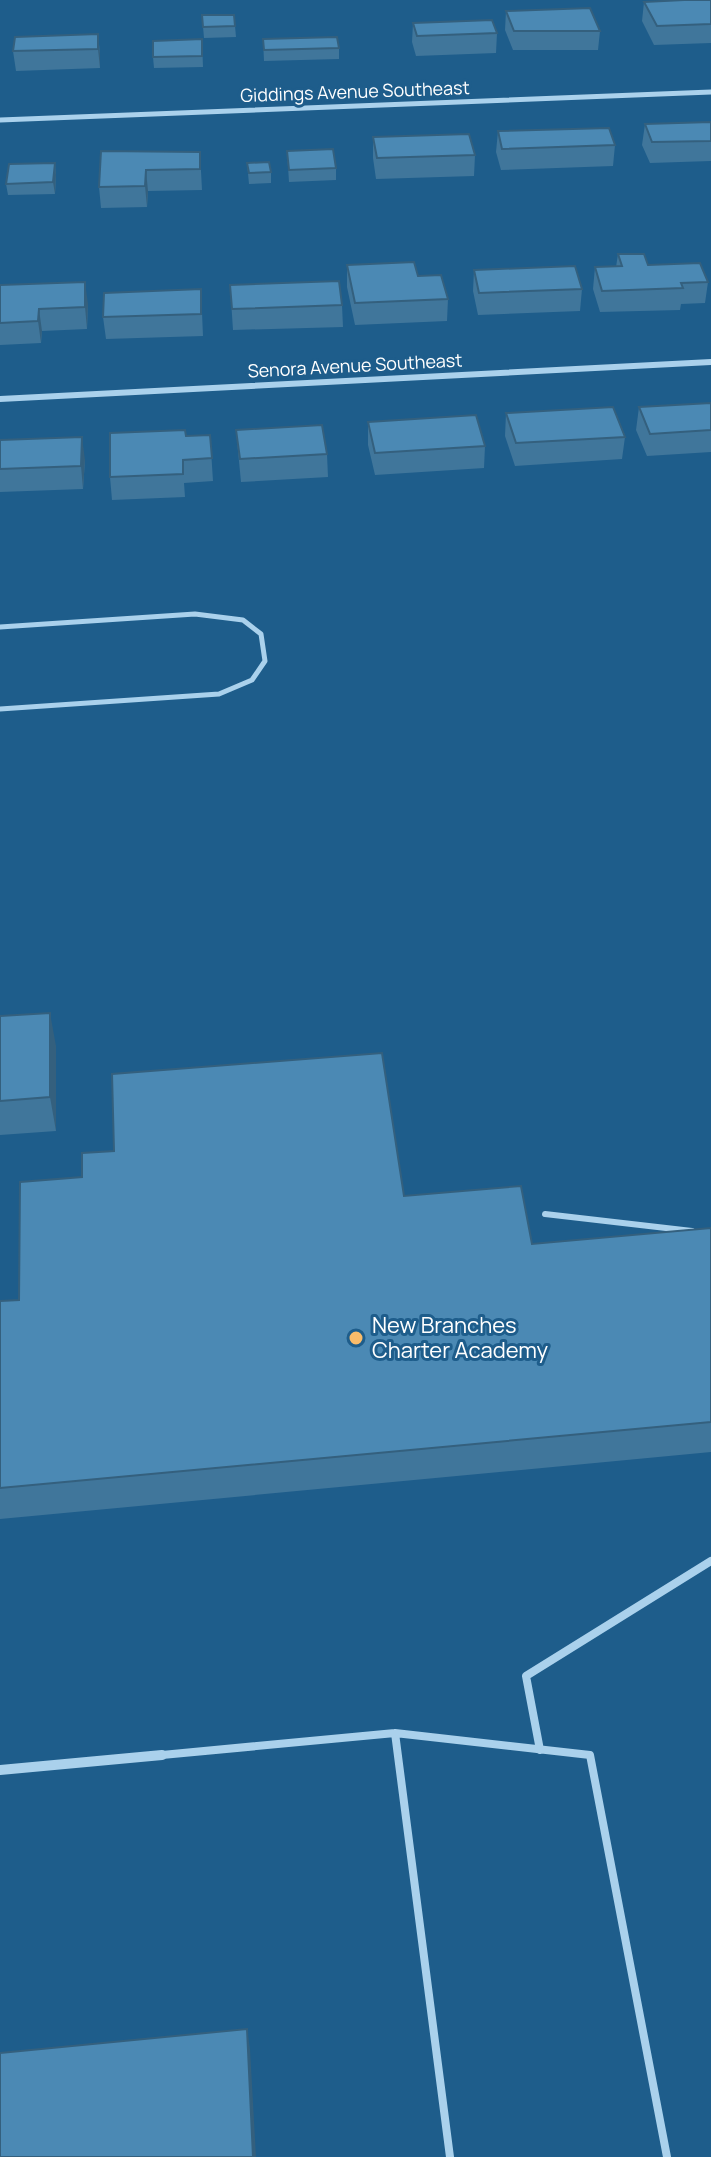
<svg xmlns="http://www.w3.org/2000/svg" width="711" height="2157" viewBox="0 0 711 2157" font-family="Manrope,sans-serif">
  <style>
    .lines { fill: none; stroke-linecap: round; stroke-linejoin: round }
    .service-far2 { stroke: #aad1ec; stroke-width: 5 }
    .service-far1 { stroke: #aad1ec; stroke-width: 6 }
    .service { stroke: #aad1ec; stroke-width: 8 }
    .minor-far2 { stroke: #aad1ec; stroke-width: 5 }
    .minor-far1 { stroke: #aad1ec; stroke-width: 6 }
    .minor { stroke: #aad1ec; stroke-width: 10 }
    .wall { fill: #40769b }
    .shaded-wall { fill: #34607e }
    .building { fill: #4b89b4; stroke: #34607e; stroke-width: 2 }
    .poi-dot { fill: #fabc6a; stroke: #1e5d8b; stroke-width: 3 }
    .labels { text-anchor: middle; stroke-width: 6; stroke-linejoin: round; paint-order: stroke }
    .far-street-label { font-size: 18px; fill: #fff; stroke: #1e5d8b }
    .poi-label { font-size: 22px; fill: #fff; stroke: #1e5d8b; text-anchor: start }
  </style>
  <rect width="100%" height="100%" fill="#1e5d8b"/>
  <g class="lines">
    <!-- service-far2 -->
    <path class="service-far2" d="M0,627L195,614L243,620L261,634L265,661L252,680L219,694L0,709"/>
    <!-- service-far1 -->
    <path class="service-far1" d="M545,1214L692,1231"/>
    <!-- service -->
    <path class="service" d="M395,1733L450,2157
      M540,1750L526,1676L711,1561
      M162,1755L395,1733L590,1755L667,2157"/>
    <!-- minor-far2 -->
    <path class="minor-far2" d="M0,120L711,92"/>
    <!-- minor-far1 -->
    <path class="minor-far1" d="M0,399L711,362"/>
    <!-- minor -->
    <path class="minor" d="M0,1770L162,1755"/>
  </g>
  <!-- wall -->
  <path class="wall" d="M711,0V43L654,45L642,21L644,2Z
    M506,11L600,31L598,50H513L505,30Z
    M202,15H234L236,37L204,38Z
    M413,23L497,33L496,53L416,56L412,42Z
    M98,34L100,54V68L16,71L13,51Z
    M202,39L203,67L154,68L153,57Z
    M263,39L339,48V59L264,61Z
    M711,122V161L650,163L642,145L645,124Z
    M498,131L615,145L613,166L501,170L496,152Z
    M373,137L475,155L474,176L376,179L373,158Z
    M287,151L336,168V180L289,182Z
    M200,152L202,190L148,191L147,207L101,208L99,187Z
    M55,163L56,175L55,194L8,195L6,184Z
    M247,163L271,172V183L249,184Z
    M618,254L648,265L708,282L705,303L681,304L680,310L600,312L593,289L595,267H616Z
    M347,265L418,276L448,299L447,321L355,325L347,287Z
    M474,270L582,289L580,311L478,315L473,291Z
    M0,285L88,304L87,329L42,331L41,343L0,345Z
    M230,285L342,305L343,327L233,330Z
    M201,289L203,336L106,339L103,317Z
    M711,403V452L647,456L636,430L639,407Z
    M506,413L625,437L622,459L515,466L505,436Z
    M368,422L485,446L484,468L375,475L368,445Z
    M236,430L327,454L328,477L241,482Z
    M210,435L213,481L184,483L185,497L112,500L110,477L186,436Z
    M0,440L85,460L83,489L0,492Z
    M0,1016L56,1046V1131L0,1135Z
    M404,1196L532,1244L711,1228V1452L0,1519V1301L19,1300Z"/>
  <!-- shaded-wall -->
  <path class="shaded-wall" d="M98,34L100,54V68L98,49Z
    M55,163L56,175L55,194L53,182Z
    M146,170L148,191L147,207L145,186Z
    M85,282L88,304L87,329L85,307Z
    M39,309L42,331L41,343L38,321Z
    M82,437L85,460L83,489L81,466Z
    M50,1013L56,1046V1131L50,1097Z
    M247,2029L250,2049L256,2157H253Z"/>
  <!-- building -->
  <path class="building" d="M684,0H711V24L657,26L644,2Z
    M590,8L600,31H514L506,11Z
    M202,15H234L235,26L203,27Z
    M492,20L497,33L417,36L413,23Z
    M98,34V49L13,51L15,37Z
    M337,37L339,48L264,50L263,39Z
    M202,39V56L153,57V41Z
    M711,122V141L652,142L645,124Z
    M609,128L615,145L502,149L498,131Z
    M469,134L475,155L377,158L373,137Z
    M333,149L336,168L289,170L287,151Z
    M101,151L200,152V169L146,170L145,186L99,187Z
    M269,162L271,172L249,173L247,163Z
    M55,163L53,182L6,184L9,164Z
    M618,254H644L648,265L700,263L708,282L681,283L683,288L602,291L595,267L622,266Z
    M414,262L418,276L441,275L448,299L355,303L347,265Z
    M575,266L582,289L479,293L474,270Z
    M339,281L342,305L232,309L230,285Z
    M85,282V307L39,309L38,321L0,323V285Z
    M201,289V314L103,317L104,293Z
    M711,403V430L650,434L639,407Z
    M613,407L625,437L516,443L506,413Z
    M476,415L485,446L375,453L368,422Z
    M322,425L327,454L240,459L236,430Z
    M185,430L186,436L210,435L212,458L183,460V474L110,477V433Z
    M82,437L81,466L0,469V440Z
    M50,1013V1097L0,1101V1016Z
    M382,1053L404,1196L521,1186L532,1244L711,1228V1422L0,1488V1301L19,1300L20,1182L82,1177V1153L114,1151L112,1074Z
    M247,2029L253,2157H0V2053Z"/>
  <!-- markers -->
  <circle class="poi-dot" cx="356" cy="1338" r="8"/>
  <g class="labels">
    <!-- far-street labels -->
    <g class="far-street-label">
      <text transform="translate(355 92) rotate(-2)" y="6">Giddings Avenue Southeast</text>
      <text transform="translate(355 366) rotate(-3)" y="6">Senora Avenue Southeast</text>
    </g>
    <!-- poi labels -->
    <g class="poi-label">
      <text x="372" y="1333">New Branches<tspan x="372" dy="25">Charter Academy</tspan></text>
    </g>
  </g>
</svg>
